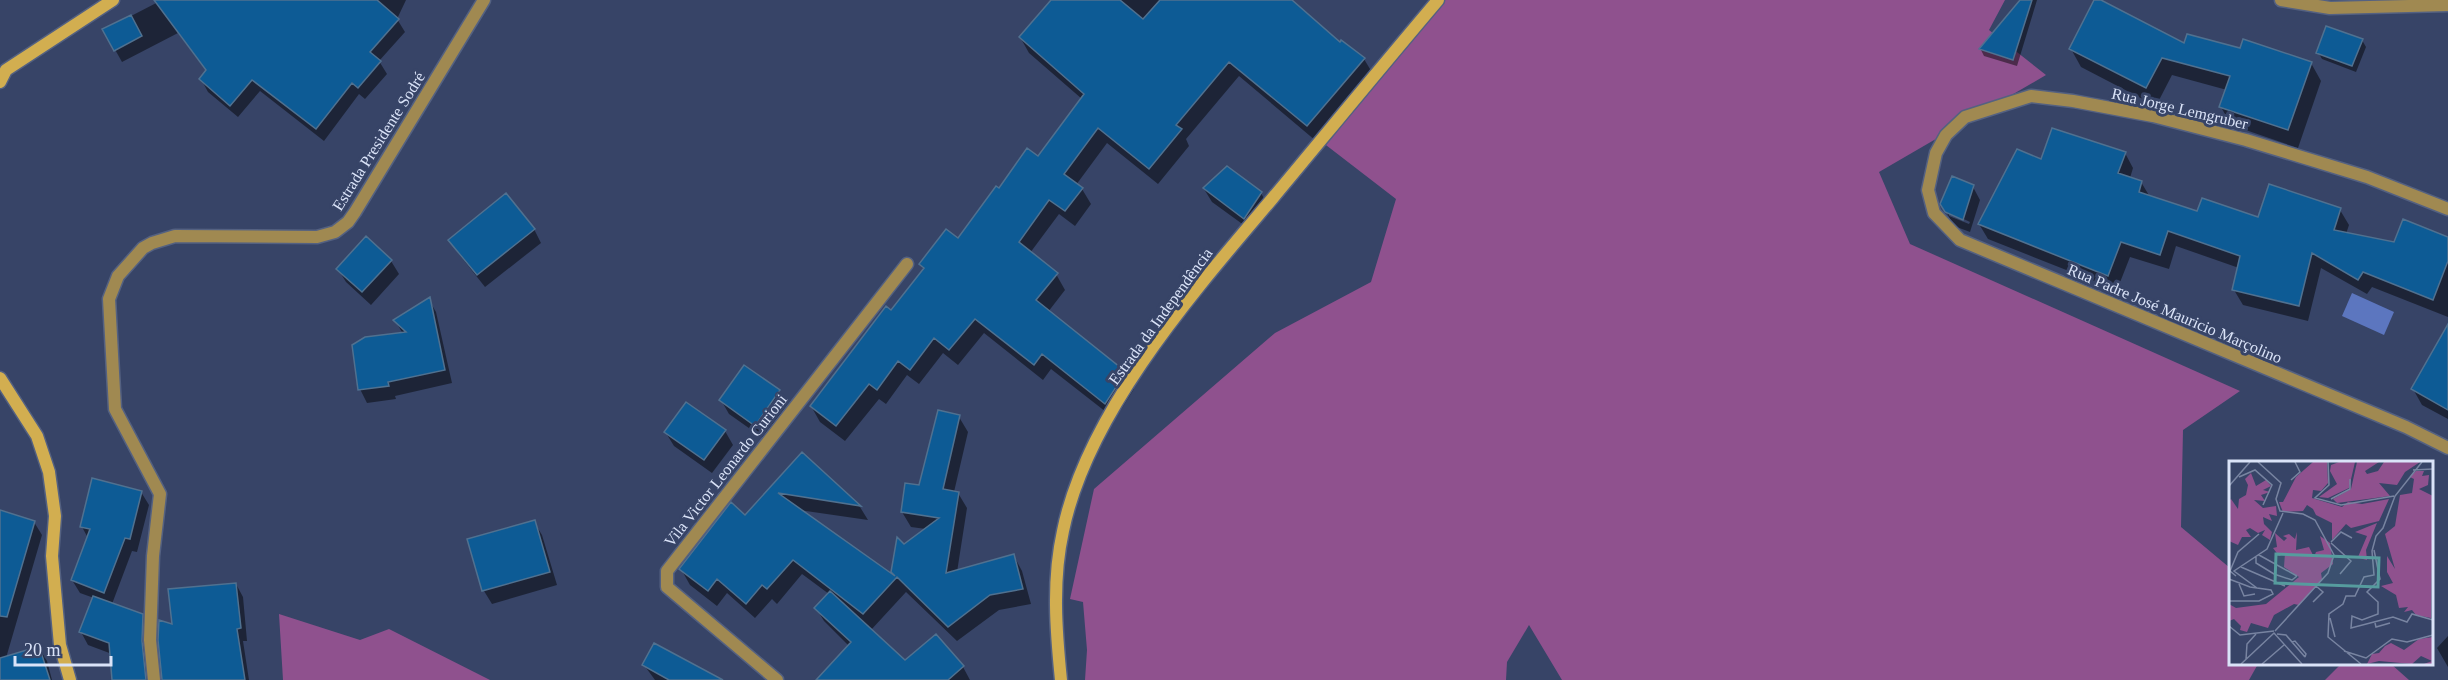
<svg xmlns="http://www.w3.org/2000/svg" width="2448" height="680" viewBox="0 0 2448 680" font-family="Georgia,serif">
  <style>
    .forest { fill: #8f518e }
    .water { fill: #5c76bf }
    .shadow { fill: #0007; fill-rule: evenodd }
    .building { fill: #0d5b95; stroke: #507190; stroke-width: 1.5 }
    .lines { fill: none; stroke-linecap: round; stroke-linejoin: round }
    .lane-casing { stroke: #546181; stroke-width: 15 }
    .street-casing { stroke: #546181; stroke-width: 15 }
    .secondary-casing { stroke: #546181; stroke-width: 15 }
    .lane { stroke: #a08951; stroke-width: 12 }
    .street { stroke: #a08951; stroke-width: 12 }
    .secondary { stroke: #d2ae50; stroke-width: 12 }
    .labels { text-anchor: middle; stroke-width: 6; stroke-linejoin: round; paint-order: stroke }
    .street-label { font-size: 16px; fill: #dae3f8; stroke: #374467 }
    .inset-road { fill: none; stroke: #7884a1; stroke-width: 1.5 }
    .view { fill: #569c9e; fill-opacity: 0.15; stroke: #569c9e; stroke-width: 3 }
    .inset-edge { fill: none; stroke: #dae3f8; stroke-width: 3 }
  </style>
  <rect width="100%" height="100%" fill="#374467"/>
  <!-- forest -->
  <path class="forest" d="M1444,0H2005L1989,30L2046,75L1879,172L1910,244L2240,391L2183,430L2181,527L2230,568V664H2258L2249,680H1562L1529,625L1507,662L1506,680H1085L1087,650L1083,602L1070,599L1094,489L1275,333L1371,282L1396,199L1322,142Z
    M279,614L360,640L389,629L490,680H283Z
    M2341,664H2391L2409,680H2325Z"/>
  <!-- water -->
  <path class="water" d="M2352,293L2394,312L2384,335L2342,316Z"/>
  <!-- shadow -->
  <path class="shadow" d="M162,0H406L397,19L405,32L379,61L387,74L365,99L359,94L324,141L260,91L238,117L208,92L201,79L207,72L178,33L122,62L104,30Z
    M1052,0H1289L1340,44L1364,59L1373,74L1316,141L1239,76L1186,139L1189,146L1158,184L1107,143L1076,185L1082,189L1091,204L1075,226L1059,214L1030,253L1056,274L1065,290L1048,312L1125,373L1134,389L1115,419L1051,369L1043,380L984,333L958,365L943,353L919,384L907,375L886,404L879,399L845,441L820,422L811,406L924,270L921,264L958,240L999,190L1038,158L1082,99L1029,53L1020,37Z
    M2022,0H2037L2017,66L1984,56L1981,50Z
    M2096,0L2185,45L2241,50L2311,63L2321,81L2298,148L2231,125L2221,107L2227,90L2172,75L2156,106L2081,67L2071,49Z
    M2362,40L2366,47L2356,72L2322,59L2318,52Z
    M2125,153L2133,168L2130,178L2141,182L2150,197L2198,213L2259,219L2340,210L2349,225L2346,234L2395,243L2448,238V317L2372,287L2367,294L2321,268L2308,321L2243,305L2234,290L2239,268L2176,246L2169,269L2130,257L2117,290L1988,239L1979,224L2042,161Z
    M1973,187L1980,200L1970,232L1954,226L1942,204ZM1949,212L1970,222L1969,224L1949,216Z
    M1204,189L1261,193L1268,206L1252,231L1212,202Z
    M534,229L541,243L485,287L458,253L450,240Z
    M391,261L399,274L371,305L346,282L338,269Z
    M429,300L436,312L452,383L395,396L396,399L367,403L360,389L403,334L395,320Z
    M2448,327V419L2422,405L2413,389Z
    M744,367L779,392L787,405L763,438L729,414L721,400Z
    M959,417L968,432L954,492L958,493L967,508L957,572L1014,556L1022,571L1031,604L999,610L957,641L906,592L871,630L905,662L963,667L970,680H818L849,646L824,621L816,608L829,594L802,574L777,604L772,599L755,618L727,593L717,606L690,585L681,569L745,517L802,454L860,507L868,520L799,510L897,579L893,572L904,546L926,529L911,527L902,512L920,487Z
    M725,431L733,445L712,473L674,446L666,433Z
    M141,492L149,505L137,552L132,551L112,604L142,615L149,628L151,680H114L112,654L88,645L81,632L94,598L80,593L72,580L88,538L82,527Z
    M0,512L34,522L42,535L6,658L39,648L47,661L52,680H0Z
    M534,522L542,535L557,585L492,604L484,591L469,540Z
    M236,584L243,597L247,641H243L249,680H164L173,626Z
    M2448,636V667L2437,648Z
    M644,665L709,680H655Z"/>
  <!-- building -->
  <path class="building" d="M154,0H377L399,19L370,52L381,61L358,88L352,83L316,129L252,80L230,106L199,79L206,70Z
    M1051,0H1120L1143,19L1160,0H1292L1340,42L1341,40L1365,58L1307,126L1229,62L1176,125L1182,129L1149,169L1098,128L1064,174L1083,188L1065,211L1049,200L1019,242L1058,273L1036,300L1126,372L1105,404L1042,354L1034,365L975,319L949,350L934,338L910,370L898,361L877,390L869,384L836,426L810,406L886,306L891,310L924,268L919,264L946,229L958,238L996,186L999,188L1027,148L1038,156L1084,94L1019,37Z
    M2020,0H2032L2013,60L1979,49Z
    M2094,0H2101L2184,43L2187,34L2240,48L2243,39L2312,62L2288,130L2219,107L2230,76L2162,58L2146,88L2069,49Z
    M131,15L142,36L114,51L102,29Z
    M2326,26L2363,39L2352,66L2316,53Z
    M2052,128L2126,152L2118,173L2142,181L2139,192L2197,211L2202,198L2258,217L2269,184L2341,208L2334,230L2394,242L2403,219L2448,237V261L2433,300L2363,272L2358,280L2312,253L2299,306L2232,290L2240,256L2168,231L2160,255L2121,242L2108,276L1978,224L2017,149L2041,159Z
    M1227,166L1262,192L1244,219L1203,188Z
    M1952,176L1974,185L1963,220L1945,212L1940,204Z
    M506,193L535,229L477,275L448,240Z
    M366,236L392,260L362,292L336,269Z
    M430,297L445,370L388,382L389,386L358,390L352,345L365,337L406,332L393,320Z
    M2448,324V410L2411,389Z
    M744,365L780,390L755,426L719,400Z
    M686,402L726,430L704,460L664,432Z
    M938,410L960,415L943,489L959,492L946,573L1014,554L1023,589L990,595L948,627L897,577L863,614L793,560L767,589L762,585L746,604L717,579L708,591L679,569L731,502L745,515L802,452L861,506L778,493L895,576L891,572L897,537L904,544L939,518L901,512L905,483L919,485Z
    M92,478L142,491L130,539L125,538L104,593L71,580L90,529L80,527Z
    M0,510L35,521L7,617L0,616Z
    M535,520L550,572L482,591L467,539Z
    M236,583L241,628L237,629L245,680H162L158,640L159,620L172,624L168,589Z
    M830,591L905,660L936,634L964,666L948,680H816L851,642L814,608Z
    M93,596L143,614L142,641L146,680H112L109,643L79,632Z
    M654,643L723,680H669L642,665Z
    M30,649H40L50,680H0V658Z"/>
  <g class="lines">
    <!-- lane casing -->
    <g class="lane-casing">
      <path id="lane" d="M777,680L667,587V571L907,264"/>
    </g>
    <!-- street casing -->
    <g class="street-casing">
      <path id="street" d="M2281,0L2330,8L2448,5
        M2448,209L2367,177L2246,140L2153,116L2073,101L2031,96L1965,117L1946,135L1936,153L1928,190L1934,213L1960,240L2406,427L2448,448
        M154,680L150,640L153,556L160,494L115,409L109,299L118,276L143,248L152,243L175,236L317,237L335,232L348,222L355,212L484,0"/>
    </g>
    <!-- secondary casing -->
    <g class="secondary-casing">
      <path id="secondary" d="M0,82L6,70L113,0
        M0,378L37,436L49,472L55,516L52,556L56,601L60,645L70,680
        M1061,680C1056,631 1052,580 1063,531C1087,412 1195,290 1272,199C1327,133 1382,66 1438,0"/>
    </g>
    <!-- lane -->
    <use href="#lane" class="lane"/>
    <!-- street -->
    <use href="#street" class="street"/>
    <!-- secondary -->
    <use href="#secondary" class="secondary"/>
  </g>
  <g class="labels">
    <!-- street labels -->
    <g class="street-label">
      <text transform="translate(2180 108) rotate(13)" y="6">Rua Jorge Lemgruber</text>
      <text transform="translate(378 141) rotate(-58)" y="6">Estrada Presidente Sodré</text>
      <text transform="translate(2175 313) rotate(23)" y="6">Rua Padre José Mauricio Marçolino</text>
      <text transform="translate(1160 316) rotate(-54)" y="6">Estrada da Independência</text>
      <text transform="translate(725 470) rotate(-52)" y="6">Vila Victor Leonardo Curioni</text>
    </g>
  </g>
  <!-- overview -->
  <g transform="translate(2229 461)">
    <rect width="204" height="204" fill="#374467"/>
    <path d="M84,1H98L99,22L92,30L84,29L83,37L113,46L119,41L133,43L160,38L150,60L122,67L117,63L103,79V62L87,54L84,48L78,44L74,50L54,51L50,41H54L67,16ZM110,1H126L120,27L99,37L90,36L108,23L101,10L102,4ZM128,1H150L136,10L138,13L149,10L155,1H191L176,11L168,24L150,22L161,35L108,42L104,38L122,28ZM187,10H195L193,15L200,14L199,24L190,28L204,35L202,157L187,154L183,149L175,151L179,146L170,147L167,134L152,125L164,122L158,111V95L166,108L156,73L166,65L171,34L183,32L185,18L181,16ZM22,12L27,25L37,19L42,25L34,29L41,31L32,34L36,40L25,39L34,47L47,45L48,55L40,53L43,60L34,56L35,63L43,71L41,79L33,74L36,69L29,72L21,67L17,69L22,76H13L9,84L0,80V40L2,38L9,48L10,38L17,34L19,24L16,18ZM148,62L137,89L138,99L134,98L129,96L138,75L126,71ZM68,71L67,89L80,86L85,96L87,91L95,89L91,75L101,82L104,103L92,112L93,118L70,144L65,143L45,154L39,167L22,162L18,171L11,169L12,165L5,158L0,160V143L7,147L37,143L70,116L55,106L56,92L50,95L44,87L48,86L46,72L55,80L58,77L54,75L60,73L66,78ZM204,176V203H195L203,200L192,195L183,203L150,200L138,203L143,193L150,192L156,185L162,182L175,189L190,178Z" fill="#8f518e"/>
    <path class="inset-road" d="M29,1L52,22L47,38L51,50L74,53L86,59L105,94L99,112L46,170M99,1L100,24L86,37L112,44L165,35M184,9L204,8M10,16L26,9L43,24L34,44M62,19L71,11L66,1M0,25L21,1M102,38L121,28V18M102,81L112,71L123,77M102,82L122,100L111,113M145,89L151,118L138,131L149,141V153L133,159L123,155L122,167L164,156L178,161L183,153L204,159M30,94L68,115M27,96V102L45,113L63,119L68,115M12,106L56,125M7,115L1,110L9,91L30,73M0,118L21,126L42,129L44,133L30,140H0M10,123L15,135L26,133M28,127L5,110L38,88L54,52M84,141L94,131L87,125M101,157L106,176M146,162L147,166L161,162M0,165L11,174L45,170M48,173L57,174L76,196M63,181L66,180L77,193L76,196M115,190L137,197L163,178L178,181L204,174M17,198L18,183L27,173M12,203L45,172L73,203M33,203L55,184M132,203L99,176L100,153L114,143L117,135H126L135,116L145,114L143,90L147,75L154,67L166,35L193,1"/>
    <path class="view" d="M47,93L150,97L149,126L46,122Z"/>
    <rect width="204" height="204" class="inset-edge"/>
  </g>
  <!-- scale -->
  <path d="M15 656v9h96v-9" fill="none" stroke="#dae3f8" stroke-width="3"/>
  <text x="24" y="656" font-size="18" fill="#dae3f8" stroke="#374467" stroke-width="4.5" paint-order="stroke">20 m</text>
</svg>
